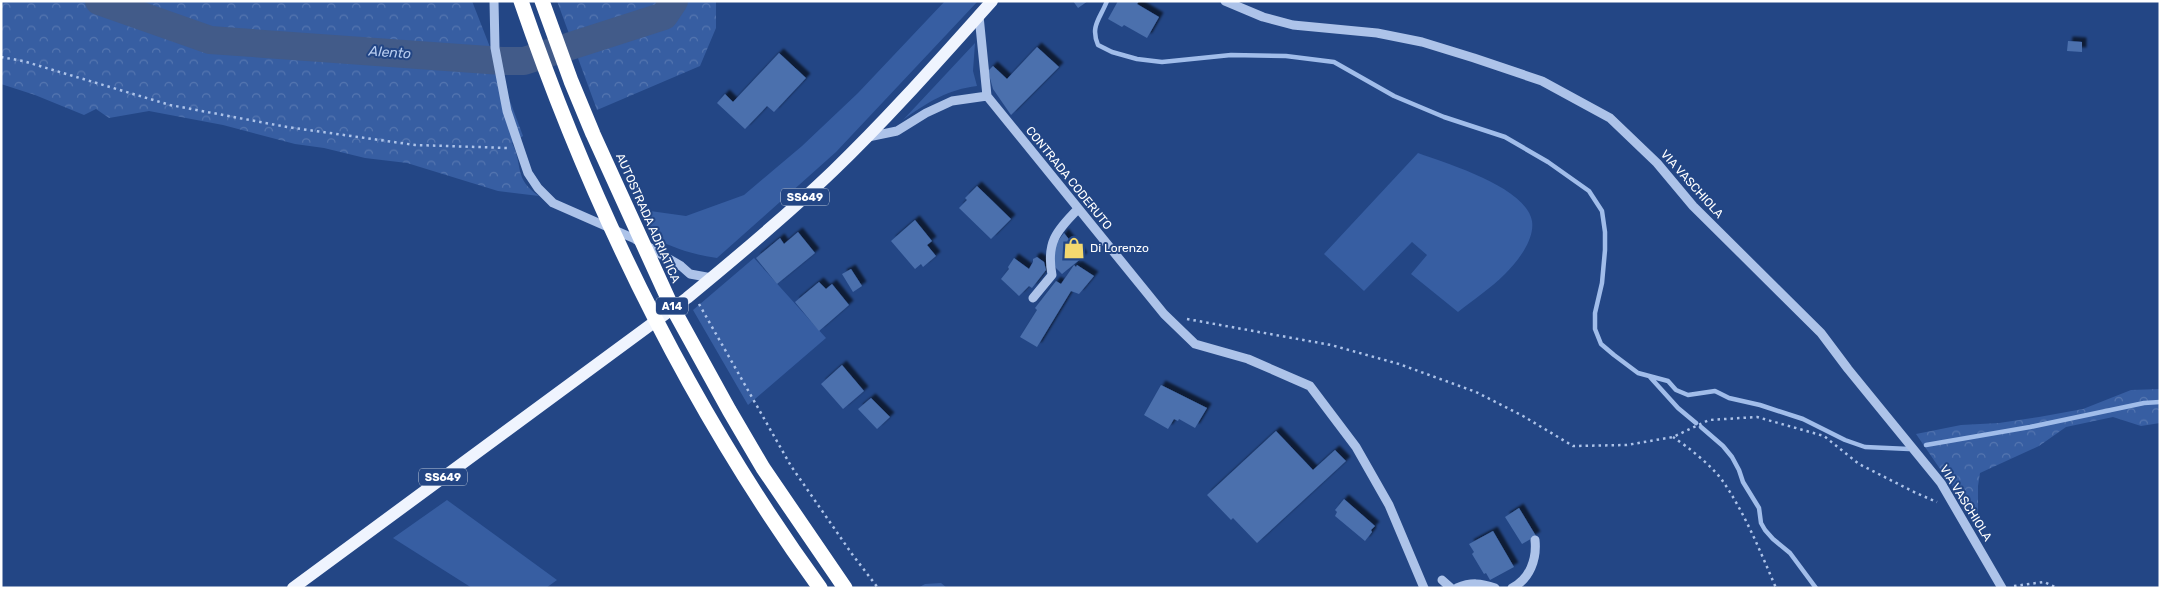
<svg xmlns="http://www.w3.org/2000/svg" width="2161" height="589" viewBox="0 0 2161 589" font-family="Rubik,sans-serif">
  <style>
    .green { fill: #375ea2 }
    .forest { fill: url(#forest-crowns) }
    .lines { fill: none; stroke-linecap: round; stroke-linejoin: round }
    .stream { stroke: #a1bdea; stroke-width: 4.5 }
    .river { stroke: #425b89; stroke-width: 28 }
    .building { fill: #4b70ad; filter: url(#shadow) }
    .path { stroke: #adc3e9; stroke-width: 2.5; stroke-dasharray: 2.5 4; stroke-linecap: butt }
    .minor { stroke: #adc3e9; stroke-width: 9 }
    .major { stroke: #eff4fe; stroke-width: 12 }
    .highway-bridge { stroke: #fff; stroke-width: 15 }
    .labels { text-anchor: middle; stroke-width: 4; stroke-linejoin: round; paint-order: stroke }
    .shield { fill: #234685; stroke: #bdc8da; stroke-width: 1 }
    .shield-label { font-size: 11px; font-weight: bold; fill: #fff }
    .street-label { font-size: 12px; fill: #fff; stroke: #234685 }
    .poi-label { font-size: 12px; fill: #fff; stroke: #234685; text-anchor: start }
    .water-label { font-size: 14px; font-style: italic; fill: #b8cdf0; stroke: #234685 }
  </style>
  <defs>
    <pattern id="forest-crowns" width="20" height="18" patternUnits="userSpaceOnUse" patternTransform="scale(1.25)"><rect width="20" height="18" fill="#375ea2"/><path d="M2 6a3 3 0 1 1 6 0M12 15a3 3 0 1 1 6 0" fill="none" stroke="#5576b0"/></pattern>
    <filter id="shadow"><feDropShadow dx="4.5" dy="-4.5" stdDeviation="1" flood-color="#0009"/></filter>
  </defs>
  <rect width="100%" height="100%" fill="#234685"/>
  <!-- green -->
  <path class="green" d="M945,1H978L836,152L717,258C694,255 674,248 653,238L636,199L641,194L643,210L686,216L744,195L802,146L858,93Z
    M975,43L973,71L977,86C949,89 926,103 903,120Z
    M1418,153C1448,164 1526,187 1532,221C1535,240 1517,262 1505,274C1491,288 1473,300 1458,312L1411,274L1427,255L1412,242L1364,291L1324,254Z
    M754,258L826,338L748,405L693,310Z
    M447,500L557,580L546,588H472L393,538Z
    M941,583L947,588H918L925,584Z"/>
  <!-- forest -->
  <path class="forest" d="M1,1H98L210,41L495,61L523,136L512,143C524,167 513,178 539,196L498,191L407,163L365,158L324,148L295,144L223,125L149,111L109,118L96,109L84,115L35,95L1,84Z
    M101,1H472L495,60L210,40Z
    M557,1H716V28L700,66L597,110Z
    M2160,389V423L2141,426L2113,417L2066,427L2039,446L1980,473L1978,486V524L1916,434L1961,425L1999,423L2039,417L2083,409L2131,390Z"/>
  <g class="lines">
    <!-- stream -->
    <path class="stream" d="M1107,1C1100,19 1090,26 1098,45L1112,52L1137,59L1162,62L1231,55L1286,56L1334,62L1394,96L1444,117L1505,137L1548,162L1589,191L1602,211L1605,232V250L1602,283L1595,313V329L1601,344L1614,355L1638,373L1668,381L1676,390L1688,395L1715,391L1729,398L1760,405L1803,419L1845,440L1865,447L1909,449
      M1650,377L1678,408L1696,423
      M1701,427L1723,446L1732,457L1739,470L1743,482L1759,508L1761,523L1765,530L1773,539L1790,553L1816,588
      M1926,445L2030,427L2144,403L2160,402"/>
    <!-- river -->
    <path class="river" d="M99,1L210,40L502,61H524L664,16L674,1"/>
  </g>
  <!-- building -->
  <path class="building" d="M1073,1H1088L1078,8Z
    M1118,1H1139L1137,4L1159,17L1147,38L1124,25L1122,27L1108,19Z
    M2068,41L2082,42V52L2067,51Z
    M1037,47L1059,67L1011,115L993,89L988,71L993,66L1007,79Z
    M779,53L806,78L774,112L767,106L745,129L717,103L725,94L733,102Z
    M977,186L1011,219L991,239L959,208L967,200L965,198Z
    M915,220L932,241L927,245L936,256L923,267L921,264L915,269L891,241Z
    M798,232L815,253L777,284L756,258L780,238L784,244Z
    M1064,233L1083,257L1062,274L1053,265L1055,245Z
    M1037,257L1044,262L1046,270L1032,288L1029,286L1019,296L1001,279L1009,269L1008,267L1014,258L1029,269L1033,262V259Z
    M1074,265L1076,267L1077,265L1094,276L1079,294L1071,291L1037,347L1020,337L1037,310L1035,308L1056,281L1061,284Z
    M851,269L862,286L853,292L842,274Z
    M819,282L826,289L832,284L849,305L819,331L795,302Z
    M842,365L864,391L843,409L821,384Z
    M1161,385L1207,408L1195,428L1179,419L1178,421L1174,419L1168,429L1144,415Z
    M871,398L890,417L877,429L858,409Z
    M1276,431L1313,470L1335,450L1346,461L1257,543L1233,518L1231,520L1207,495Z
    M1344,499L1375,526L1371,530L1372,532L1365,541L1335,516L1337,512L1335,510Z
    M1519,508L1536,536L1522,544L1505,517Z
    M1493,531L1514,567L1490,580L1486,573L1484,574L1472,554L1474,552L1469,544Z"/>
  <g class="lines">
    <!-- path -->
    <path class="path" d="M1,57L23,61L170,105L287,127L415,145L508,148
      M699,304L791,466L852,554L878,588
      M1187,319L1331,345L1399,364L1476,392L1523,416L1573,446L1627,445L1673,437L1709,420L1757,417L1824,436L1859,464L1916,493L1937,502
      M1673,437C1688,447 1711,465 1722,480C1745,513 1760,551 1776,588
      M2014,586L2044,582L2057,588"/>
    <!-- minor -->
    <path class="minor" d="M494,1L495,48L507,111L528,173L538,188L553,203L635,239L681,266L690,274L712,278
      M1225,1L1263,17L1293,25L1377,33L1422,42L1474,58L1542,81L1610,118L1657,163L1693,206L1821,333L1848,369L1941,483L2002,588
      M979,16L987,96L1164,314L1195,344L1248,359L1310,386L1356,447L1389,505L1424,588
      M868,137L897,131L926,113L952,101L987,96
      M1033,298L1052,275C1046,243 1056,231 1078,209
      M1442,580L1451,588
      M1457,588C1471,582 1481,583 1495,588
      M1512,588C1530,579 1537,559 1535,540"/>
    <!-- major -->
    <path class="major" d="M293,588L687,298C737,257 787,215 833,171C889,117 940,59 992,1"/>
    <!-- highway-bridge -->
    <path class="highway-bridge" d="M521,1C592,208 691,410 820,588
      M542,1L571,81L593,134L670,303L729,410L763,468L845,588"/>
  </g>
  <!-- icons -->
  <defs>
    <g id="shop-bare" transform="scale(1.725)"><path d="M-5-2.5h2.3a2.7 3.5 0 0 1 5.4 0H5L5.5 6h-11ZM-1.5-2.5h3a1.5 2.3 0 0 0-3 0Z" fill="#f4d86f" stroke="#234685" stroke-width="2.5" paint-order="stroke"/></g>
  </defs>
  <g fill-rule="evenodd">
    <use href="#shop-bare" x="1074" y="248"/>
  </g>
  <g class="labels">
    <!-- shield labels -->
    <g class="shield">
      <rect x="781" y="188.5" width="48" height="17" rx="4"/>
      <rect x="656" y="297.5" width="32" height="17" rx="4"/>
      <rect x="419" y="468.5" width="48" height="17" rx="4"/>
    </g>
    <g class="shield-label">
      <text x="805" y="201">SS649</text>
      <text x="672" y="310">A14</text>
      <text x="443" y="481">SS649</text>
    </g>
    <!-- street labels -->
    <g class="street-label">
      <text transform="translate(1069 178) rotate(51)" y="4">CONTRADA CODERUTO</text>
      <text transform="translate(1692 184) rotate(48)" y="4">VIA VASCHIOLA</text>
      <text transform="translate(648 218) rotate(66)" y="4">AUTOSTRADA ADRIATICA</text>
      <text transform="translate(1966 503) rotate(58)" y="4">VIA VASCHIOLA</text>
    </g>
    <!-- poi labels -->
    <g class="poi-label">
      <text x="1090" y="252">Di Lorenzo</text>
    </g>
    <!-- water labels -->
    <g class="water-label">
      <text transform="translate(390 52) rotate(4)" y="5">Alento</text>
    </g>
  </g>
  <!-- border -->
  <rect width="2161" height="589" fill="none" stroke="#ffffff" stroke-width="5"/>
</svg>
